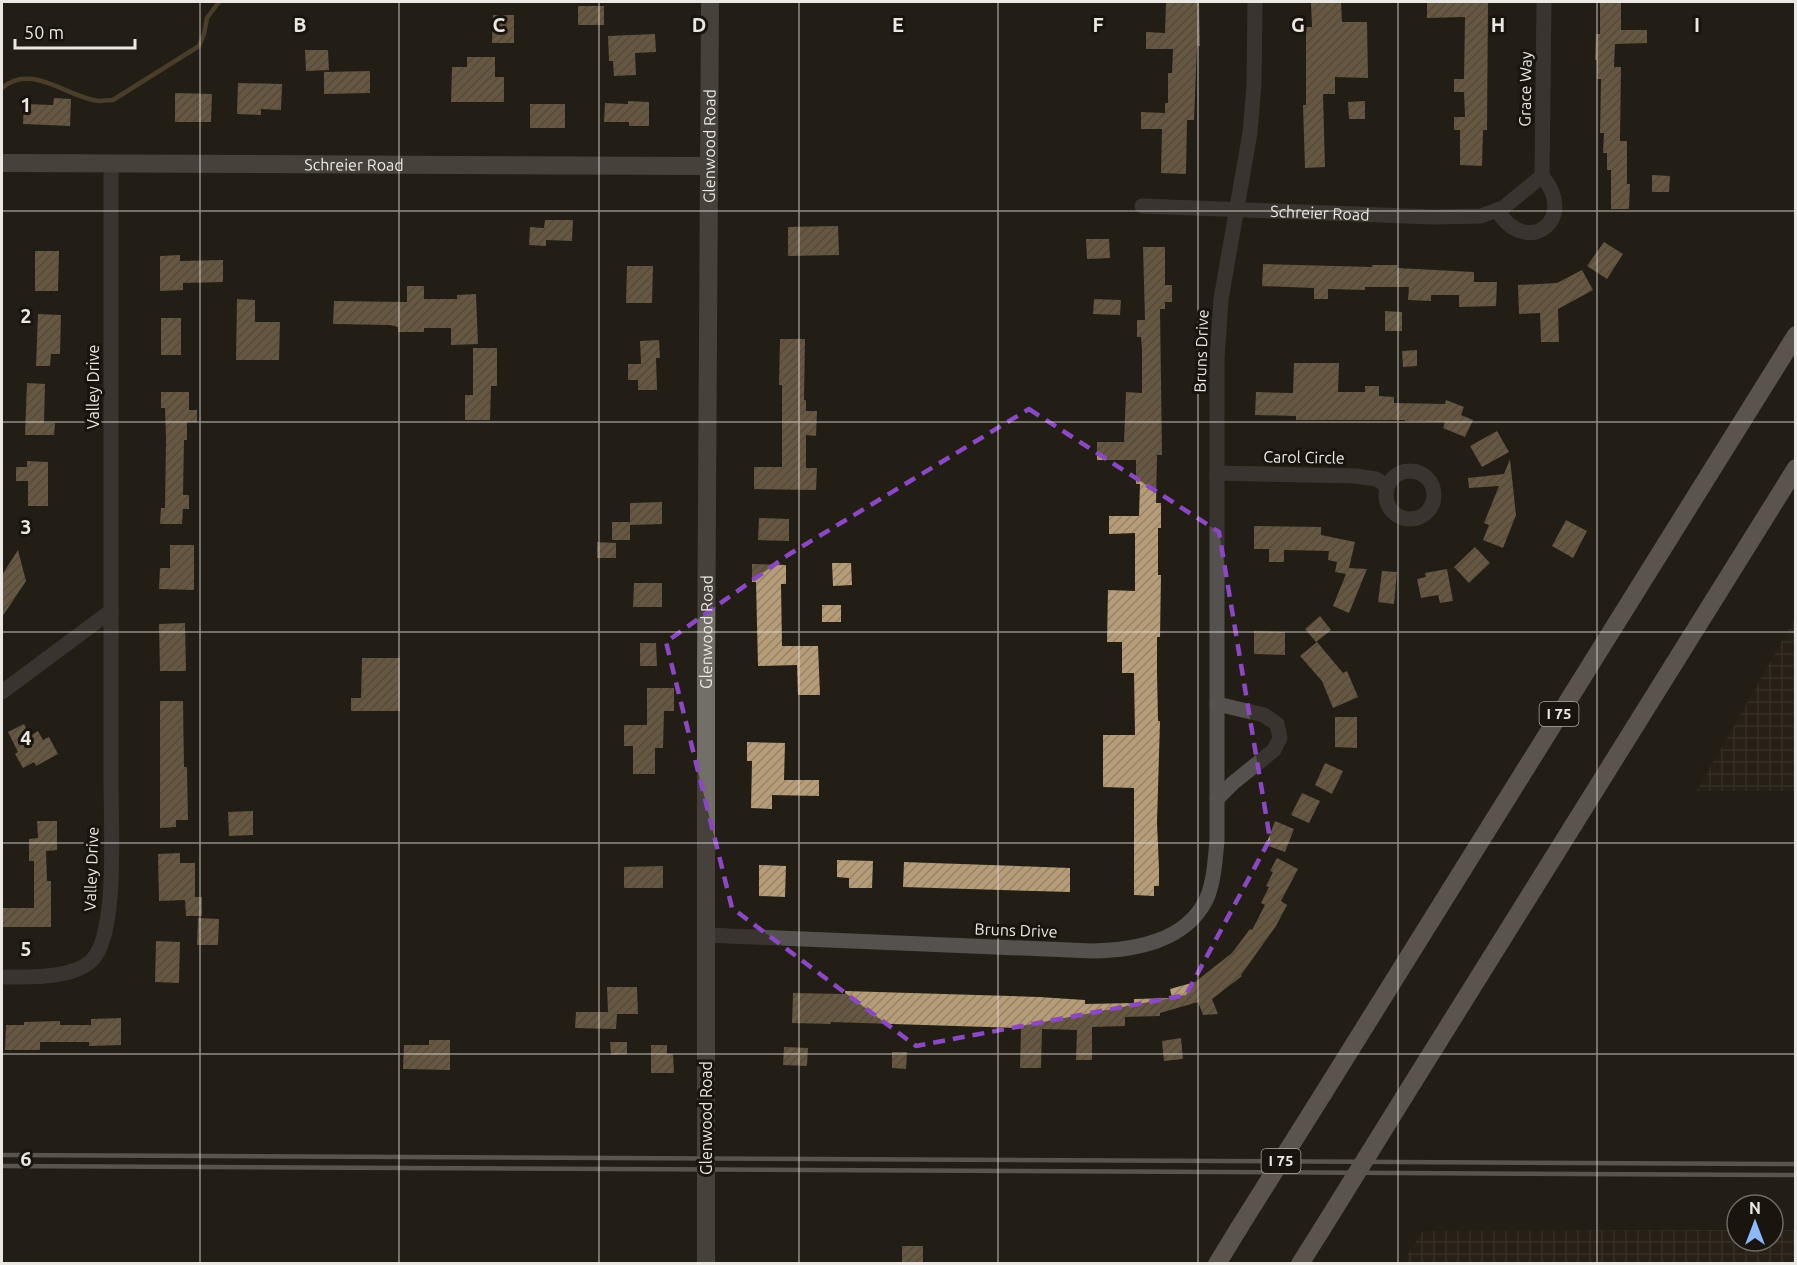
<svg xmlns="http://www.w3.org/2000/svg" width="1797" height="1265" viewBox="0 0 1797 1265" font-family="Ubuntu,sans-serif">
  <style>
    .industrial { fill: url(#industrial-grid) }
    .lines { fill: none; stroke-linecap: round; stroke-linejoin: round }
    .stream { stroke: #7b6541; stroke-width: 4.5 }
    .building { fill: url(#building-hatch) }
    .street { stroke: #54514e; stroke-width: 15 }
    .secondary { stroke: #726e68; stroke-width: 18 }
    .highway { stroke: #9f988f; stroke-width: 18 }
    .rail { stroke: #9c9892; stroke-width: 4.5 }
    .highway-bridge { stroke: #9f988f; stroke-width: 18 }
    .marked { fill: none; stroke: #8c48c4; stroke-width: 4.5; stroke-dasharray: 12 8; stroke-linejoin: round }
    .grid { fill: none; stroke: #ebe8e3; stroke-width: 1.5; stroke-opacity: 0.55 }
    .labels { text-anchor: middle; stroke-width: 6; stroke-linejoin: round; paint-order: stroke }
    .shield { fill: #19140d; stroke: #aca8a3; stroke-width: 1.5 }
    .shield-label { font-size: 15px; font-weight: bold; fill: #ebe8e3 }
    .street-label { font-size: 16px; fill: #ebe8e3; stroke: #19140d }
    .grid-label { font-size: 20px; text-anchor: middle; font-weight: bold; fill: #ebe8e3; stroke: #19140d; stroke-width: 6; stroke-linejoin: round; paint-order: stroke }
  </style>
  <defs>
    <pattern id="industrial-grid" width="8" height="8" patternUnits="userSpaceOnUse" patternTransform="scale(1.5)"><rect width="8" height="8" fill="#2c2417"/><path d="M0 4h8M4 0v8" fill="none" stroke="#4b4439"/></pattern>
    <pattern id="building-hatch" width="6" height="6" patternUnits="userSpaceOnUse" patternTransform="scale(1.5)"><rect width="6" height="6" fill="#b69d78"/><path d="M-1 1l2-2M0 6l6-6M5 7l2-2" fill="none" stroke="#948368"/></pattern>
  </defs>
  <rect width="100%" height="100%" fill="#221e16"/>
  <!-- industrial -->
  <path class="industrial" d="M1795,618V791H1697Z
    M1737,1230V1241H1773V1230H1795V1263H1402L1423,1231Z"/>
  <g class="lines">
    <!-- stream -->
    <path class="stream" d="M2,88C31,62 68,98 99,101C103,101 108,100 113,100L199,46L204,34L207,18L219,2"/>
  </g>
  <!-- building -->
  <path class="building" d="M1166,2H1199L1200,46H1197L1194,120H1187L1186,174L1161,173L1162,129H1141V112L1165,113V103H1168V73H1172L1173,49H1146V32L1165,33Z
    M1311,2H1341L1342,22H1367L1368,78L1335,77V94H1323L1325,167L1305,168L1303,105H1306V27H1312Z
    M1427,2H1488L1487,130H1483L1482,166L1460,165V130H1454V117H1465L1464,92H1454V79H1464L1465,17L1427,18Z
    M1600,2H1621V30H1647V43L1615,44L1614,67H1621L1620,141H1627V184H1630L1629,209H1611V170H1607V153H1603L1604,133H1600L1601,79H1597V60H1595L1596,34H1600Z
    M578,6H604V25H578Z
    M493,15H514V43H492Z
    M655,34L656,52L635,53L636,75L614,76L613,61H609L608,36Z
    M305,50H328L329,70L306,71Z
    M467,57H495V77H504V102H451L452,67H467Z
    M370,71V93L324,94V72Z
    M238,83L282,84L281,110L261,109V115L237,114Z
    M175,93L212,94L211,122H175Z
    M54,98L71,99L70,126L23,124L24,104L53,105Z
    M628,101L649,102V126H629V122H604L605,103L628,104Z
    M1365,101V119H1349L1348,102Z
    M530,104H565V128H530Z
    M1652,175L1670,176L1669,192H1652Z
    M545,220H573L572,241L546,240V246L529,245L530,227L544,228Z
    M838,226L839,255L788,256V227Z
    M1086,239H1109L1110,258L1087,259Z
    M1604,242L1623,254L1607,279L1587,266Z
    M1143,247H1165V285H1172V302H1165V309H1160L1162,455H1157L1156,503H1161V528H1158V575H1161L1160,637H1157V673L1158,721H1160L1157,822L1159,869V886H1154V896L1134,895V788L1103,787V735H1135L1134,673H1122V642H1107L1108,590L1135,591V533L1109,534V516H1139L1140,484H1136V460H1097V442H1124L1126,392L1142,393V349L1141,337H1137V320H1145Z
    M35,251H59L58,291H35Z
    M180,255V261L223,260V282L183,283V290L160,291V256Z
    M1263,264L1372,267V265H1397V268L1474,272V282H1497L1496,306L1459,307V295H1431V301L1408,300L1409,287H1365V290L1328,289V299H1314V288L1262,286Z
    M627,266H653L652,303H626Z
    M1582,270L1593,290L1558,309L1559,342H1541L1540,313L1519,314L1518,285L1557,283Z
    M407,286H424V299H457V295L476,294L478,344L451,345V328H424V332H398V327L390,325L333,324L334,301L407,302Z
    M237,299L255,300V322H280L279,360H236Z
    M1094,299L1121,300L1120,315L1093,314Z
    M1385,311L1402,312V331H1385Z
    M38,314L61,315L60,354H51L50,366H36Z
    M161,318H181V355H161Z
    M780,339H805L804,400H806V411H817L816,436L806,435V468H817L816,490L754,489V467H782V385H779Z
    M659,340L660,358H656L657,390H638V380H628V364H641L640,341Z
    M473,348H497V386H491L490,420H465V395H473Z
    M1417,350V366L1403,367L1402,351Z
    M1294,363H1339L1338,392H1365V386H1379V396L1394,397V403L1445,404L1446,400L1464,407L1461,415L1473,420L1465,437L1443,428L1445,422L1405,421V420H1296V416L1255,415L1256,392L1293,393Z
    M27,383L45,384L44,423H55L54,435H25Z
    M161,392H189V410H197V422H187V440H184L183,495H189V509H183L182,524H160L161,508H165L166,439L165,408H161Z
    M1497,431L1509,452L1482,467L1470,446Z
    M1510,459L1516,515L1503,548L1483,540L1489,525L1484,523L1499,486L1469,488L1468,478L1504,474Z
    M27,461L48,462V506H28V481H16V467H27Z
    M662,502V524L630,525V503Z
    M759,518L789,519V541L758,540Z
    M1566,520L1587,531L1573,558L1552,546Z
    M612,522H630V540H612Z
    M1254,526L1321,527V535L1355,542L1349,568L1367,569L1349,613L1333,606L1346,574L1335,572L1337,562L1328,560L1329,551L1284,550V562H1269V549H1254Z
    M597,542L616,543V558H597Z
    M170,545H194V590L159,589L160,568H170Z
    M1475,547L1490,563L1469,583L1454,567Z
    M18,550L26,581L2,617V575Z
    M832,563H851L852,585L833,586Z
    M752,564L786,565V584H781L782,646H818L820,695H798L797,665L758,666L756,582H752Z
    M1447,569L1453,601L1440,603L1438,595L1421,598L1417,579L1426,577L1425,573Z
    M1382,571L1397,572L1394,604L1378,602Z
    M634,583H662V607H633Z
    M822,605H841V622H822Z
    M1320,616L1331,630L1316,642L1305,629Z
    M185,623L186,671H160L159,624Z
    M1254,631L1285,632V655L1254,654Z
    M1317,642L1343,673L1347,671L1358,697L1333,708L1322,681L1300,656Z
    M640,643H656L657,666H640Z
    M362,658H400V711H351V698H361Z
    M647,688H674V711H664L663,748H655V774H633V746H624V725H647Z
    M160,701H183L184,767H187L188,820H176V827L160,828Z
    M1335,717H1357V748L1335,747Z
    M24,724L30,736L38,731L43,740L49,737L58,754L36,766L34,762L23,768L15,754L18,752L8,732Z
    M747,742L785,743L784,780H819V796L772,795V809L751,808L752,761H747Z
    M1325,763L1343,771L1332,794L1315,785Z
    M1302,793L1320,801L1309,823L1291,815Z
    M253,811V835L229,836L228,812Z
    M37,821H57V850L46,851L47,881H51V927H2V908H34V861H29V839L38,838Z
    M1275,821L1294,829L1285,852L1266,845Z
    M180,853V863H195V897H202V916H186L185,900L159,901L158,854Z
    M1277,858L1298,869L1281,901L1287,905L1276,926L1241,975L1242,976L1212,999L1218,1014L1203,1015L1198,1002L1160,1013V1016L1125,1017V1026L1092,1027V1060H1076L1077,1030L1042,1029L1041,1068H1020L1021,1028L831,1022V1024L792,1023L793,993L845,994V991L1039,997L1085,1000V1004L1134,1003V999L1172,998L1170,989L1195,982L1232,953L1250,929L1252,930L1265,905L1261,903L1269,887L1266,886L1273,872L1270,871Z
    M837,860L873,861L872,888H849V878L837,877Z
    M904,862L1070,868V892L903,887Z
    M759,865L786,866L785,897L759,896Z
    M663,866V888H624V867Z
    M198,918L219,919L218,945H197Z
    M156,941L180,942L179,983L155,982Z
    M607,987H637L638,1014H617L616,1029L575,1028L576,1012H608Z
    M121,1018V1045L89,1046V1042H40V1050H5L6,1025H24V1022L60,1021V1025H91V1019Z
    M1181,1038L1183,1059L1164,1061L1162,1041Z
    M429,1040H450V1070L403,1069L404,1045H429Z
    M610,1042H627V1054L611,1055Z
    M651,1045H667V1054H673L674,1073H651Z
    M784,1047L808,1048L807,1066L783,1065Z
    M892,1052H907L906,1069L892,1068Z
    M902,1246H923V1263H902Z"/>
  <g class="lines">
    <!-- street -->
    <g class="street">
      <path d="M1542,176L1544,2"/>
      <path id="s1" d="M1142,206L1433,217L1481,216L1497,210L1503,208L1542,176"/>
      <path d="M1497,210C1527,259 1579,219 1542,176"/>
      <circle cx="1410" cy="495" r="24"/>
      <path d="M1217,473L1356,476L1376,479L1387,486"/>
      <path d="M111,611V163"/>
      <path d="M2,692L111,611C111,669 111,727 111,784C111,825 117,923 96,955C80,980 27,977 2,977"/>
      <path d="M1217,704L1264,715L1277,724L1280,738L1274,750L1233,783L1217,799"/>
      <path d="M705,935L1093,951C1134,950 1185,942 1206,900C1214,883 1215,860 1217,841V359L1221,299L1250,133L1254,85L1255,2"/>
    </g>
    <!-- secondary -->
    <g class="secondary">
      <path id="s2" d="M2,163L708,166"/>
      <path id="s3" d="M706,1264V673L710,2"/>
    </g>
    <!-- highway -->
    <path class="highway" d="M1323,1094L1796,335
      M1404,1097L1796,468
      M1217,1264L1239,1228
      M1300,1264L1322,1229"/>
    <!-- rail -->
    <path class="rail" d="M2,1155L1796,1164
      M2,1166L1796,1175"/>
    <!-- highway-bridge -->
    <path class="highway-bridge" d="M1239,1228L1323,1094
      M1322,1229L1404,1097"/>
  </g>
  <!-- marked area -->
  <path d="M0 0H1797V1265H0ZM1029,409L1219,532L1270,839L1186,995L916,1046L732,908L666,642L788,555Z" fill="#221e16" fill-opacity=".55" fill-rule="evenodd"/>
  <path class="marked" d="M1029,409L1219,532L1270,839L1186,995L916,1046L732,908L666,642L788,555Z"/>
  <!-- grid -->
  <path class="grid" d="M200,2V1264M399,2V1264M599,2V1264M799,2V1264M998,2V1264M1198,2V1264M1398,2V1264M1597,2V1264M2,211H1796M2,422H1796M2,632H1796M2,843H1796M2,1054H1796"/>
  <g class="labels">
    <!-- shield labels -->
    <g class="shield">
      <rect x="1539.5" y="702" width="39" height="24" rx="4.5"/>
      <rect x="1261.5" y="1149" width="39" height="24" rx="4.5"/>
    </g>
    <g class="shield-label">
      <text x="1559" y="719">I 75</text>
      <text x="1281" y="1166">I 75</text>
    </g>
    <!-- street labels -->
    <g class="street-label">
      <text transform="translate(1525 89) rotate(-89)" y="6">Grace Way</text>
      <text dy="6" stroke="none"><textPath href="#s3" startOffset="1118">Glenwood Road</textPath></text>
      <text dy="6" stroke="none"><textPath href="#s2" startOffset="352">Schreier Road</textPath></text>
      <text dy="6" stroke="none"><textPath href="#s1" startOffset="178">Schreier Road</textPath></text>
      <text transform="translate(1201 351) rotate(-88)" y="6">Bruns Drive</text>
      <text transform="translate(93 387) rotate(-90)" y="6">Valley Drive</text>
      <text transform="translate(1304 457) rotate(1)" y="6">Carol Circle</text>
      <text dy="6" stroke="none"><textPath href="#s3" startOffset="632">Glenwood Road</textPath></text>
      <text transform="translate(91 869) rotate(-88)" y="6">Valley Drive</text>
      <text transform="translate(1016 930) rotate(2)" y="6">Bruns Drive</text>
      <text transform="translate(706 1118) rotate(-90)" y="6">Glenwood Road</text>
    </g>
  </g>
  <g class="grid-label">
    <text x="300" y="32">B</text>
    <text x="499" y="32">C</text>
    <text x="699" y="32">D</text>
    <text x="898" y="32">E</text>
    <text x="1098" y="32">F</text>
    <text x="1298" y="32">G</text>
    <text x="1498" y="32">H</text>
    <text x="1697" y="32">I</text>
    <text x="26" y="112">1</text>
    <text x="26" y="323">2</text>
    <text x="26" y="534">3</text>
    <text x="26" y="745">4</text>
    <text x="26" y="956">5</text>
    <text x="26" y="1166">6</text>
  </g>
  <!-- border -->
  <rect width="1797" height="1265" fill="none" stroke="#ebe8e3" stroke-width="6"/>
  <!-- north arrow -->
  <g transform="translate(1755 1223)"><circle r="28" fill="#19140d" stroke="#6d6963" stroke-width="1.5"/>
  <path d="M0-4.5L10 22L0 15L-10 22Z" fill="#8cb9fc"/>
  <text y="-9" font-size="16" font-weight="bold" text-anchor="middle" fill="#ebe8e3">N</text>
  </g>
  <!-- scale -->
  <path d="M15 39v9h120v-9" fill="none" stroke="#ebe8e3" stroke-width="3"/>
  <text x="24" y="39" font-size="18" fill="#ebe8e3" stroke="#19140d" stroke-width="4.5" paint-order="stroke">50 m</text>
</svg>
